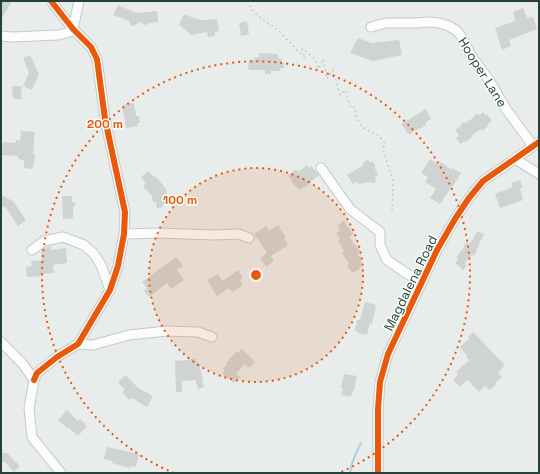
<svg xmlns="http://www.w3.org/2000/svg" width="540" height="474" viewBox="0 0 540 474" font-family="'Space Grotesk',sans-serif">
  <style>
    .lines { fill: none; stroke-linecap: round; stroke-linejoin: round }
    .stream { stroke: #a9d4db; stroke-width: 2 }
    .building { fill: #cfd4d2 }
    .minor-casing { stroke: #c5cac8; stroke-width: 11 }
    .path { stroke: #c3ccca; stroke-width: 1.5; stroke-dasharray: 2 3; stroke-linecap: butt }
    .minor { stroke: #fcfcfc; stroke-width: 9 }
    .cycleway-casing { stroke: #f7fbf9; stroke-width: 8 }
    .cycleway { stroke: #e8590c; stroke-width: 6 }
    .ring { fill: none; stroke: #e8590c; stroke-width: 2; stroke-dasharray: 2 4 }
    .labels { text-anchor: middle; stroke-width: 3; stroke-linejoin: round; paint-order: stroke }
    .street-label { font-size: 13px; fill: #24423a; stroke: #f7fbf9 }
    .centre { fill: #e8590c; stroke: #f7fbf9; stroke-width: 2 }
    .ring-label { font-size: 12px; text-anchor: middle; font-weight: bold; fill: #e8590c; stroke: #f7fbf9; stroke-width: 3; stroke-linejoin: round; paint-order: stroke }
  </style>
  <rect width="100%" height="100%" fill="#e8edeb"/>
  <g class="lines">
    <!-- stream -->
    <path class="stream" d="M350,473C351,462 356,453 361,443"/>
  </g>
  <!-- building -->
  <path class="building" d="M1,1H12L1,20Z
    M118,5L136,13L157,11L158,22L150,23L146,25L138,22L137,25L131,26L129,21L113,15Z
    M523,8L527,18L533,17L537,29L509,40L511,46L502,50L495,28L515,21L513,12Z
    M184,14L194,18L203,20L217,19L219,31L215,32V36L208,37L207,32L192,35L189,33L179,25Z
    M247,21L249,34L241,36L239,23Z
    M358,38L372,43L399,40L402,55L373,61L350,53Z
    M259,53L278,54V58L282,59L281,63H284V68H280V71H271V74H265V70H248L249,60H254V58L259,57Z
    M30,55L39,74L32,90L23,86L29,73L23,58Z
    M12,86H21L22,99H13Z
    M134,103L136,116H139L140,123H137L138,126L126,128L122,105Z
    M426,109L431,119L425,123L426,125L420,129L419,128L409,135L401,124Z
    M483,112L486,116L487,114L492,121L489,123L487,127L482,131L481,129L471,136L472,137L466,142V141L460,144L456,138L459,135L455,130L461,126V124L463,123H465L473,118L476,114L479,115Z
    M21,131L35,132L33,154L35,155L33,169L24,168V160L18,159V156L2,155L3,142L16,143V140L20,141Z
    M430,159L439,165L441,162L452,170L453,168L461,173L460,175L453,186H452L440,204L430,198L436,189L425,182L428,177L421,173Z
    M368,160L370,162L372,161L376,166H375V169L377,171V172L378,175L375,177L376,179L375,183H371L370,182L358,184L357,181L353,184L347,175L364,165L362,163Z
    M307,165L309,168L311,166L319,175L305,187L304,186L300,190L291,182L292,180L288,176L296,169L298,172Z
    M148,171L154,177L155,176L166,189L168,202H165L166,205H162L163,207L157,208L156,202H153L152,196L143,186L146,183L141,177Z
    M520,180L523,188L520,189L523,200L500,208L495,194L513,187L511,183Z
    M1,195L13,201L26,220L18,226L6,208L1,206Z
    M62,196H72V202H75V207H73V218L63,219Z
    M344,221L353,234L349,237L360,252L357,253L361,259L360,261L362,265L359,267L360,269L352,273L347,266L349,264L342,253L344,251L338,241L340,240L336,233L340,231L338,225Z
    M278,225L286,237L284,238L288,245L271,256L274,261L266,267L260,258L267,253L254,234L266,226L269,231Z
    M477,231L484,234L479,244H480L476,250L477,251L473,256L472,255L465,263L467,265L463,270L455,263L458,259L456,257L464,248L463,247L467,242L469,244L473,239Z
    M51,246V250L66,248L67,263L53,265L54,273L43,274V276L27,277L26,267L32,266L31,261L42,260L41,251L47,247Z
    M176,257L183,266L177,270L184,280L171,289L167,283L149,297L144,291L147,288L142,282Z
    M238,270L243,278L240,280L243,285L232,292L229,288L217,296L207,280L218,274L222,281Z
    M365,302L376,305L372,324L370,323L367,335L358,333V332L355,331L357,320H360Z
    M473,332L505,365L498,373L502,377L495,383L496,384L490,390L485,386L479,392L468,380L466,381L460,387L453,380L458,374L456,372L469,360L466,357L467,356L460,347L469,339L468,337Z
    M242,349L255,362L249,368L245,364L236,374L240,377L234,383L230,379L229,380L222,373L225,370L223,369L227,364L226,363L236,352L238,353Z
    M195,358L197,363H199L203,380H202L204,387L198,389L195,380L182,381V392H176L175,361L187,360Z
    M344,374L357,376L354,390H353L351,397L341,395L343,388H341Z
    M126,375L138,388L153,396L147,407L132,398L130,400L122,392L125,390L118,382Z
    M67,410L78,421L80,419L87,426L78,436L69,428L68,429L58,420Z
    M107,447L139,454L136,467L131,466L130,468L112,463V461L104,459Z
    M1,453H7L20,466L14,472L5,462H1Z"/>
  <g class="lines">
    <!-- minor casing -->
    <g class="minor-casing">
      <path id="minor" d="M371,27L386,23H416L429,22L439,23L449,26L457,31L461,36L472,57L489,80L506,109L533,146
        M73,29L79,1
        M1,36L13,37L58,35L70,32L73,29
        M515,159L539,174
        M321,168L350,209L380,232V245L387,260L415,279L422,281
        M124,234L159,233L214,235L238,234L249,238
        M32,250L44,241L63,237L84,245L94,254L101,265L110,290
        M1,342L22,363L34,380L29,408L32,437L61,473
        M78,344L93,345L129,335L167,331L198,332L212,337
        M34,380L37,373L57,357L78,344L110,290L118,266L124,234L125,212L105,119L97,59L91,47L73,29L51,1
        M378,473V409L380,382L388,354L437,250L455,219L469,198L483,181L539,142"/>
    </g>
    <!-- path -->
    <path class="path" d="M247,1L252,10L267,23L275,27L305,58L302,49C312,55 315,58 319,69L323,59L327,79L333,70L340,95L345,90L351,108L355,107L356,117L362,127L379,136L385,143L383,150L393,180L392,213"/>
    <!-- minor -->
    <use href="#minor" class="minor"/>
    <!-- cycleway casing -->
    <g class="cycleway-casing">
      <path id="cycleway" d="M34,380L37,373L57,357L78,344L110,290L118,266L124,234L125,212L105,119L97,59L91,47L73,29L51,1
        M378,473V409L380,382L388,354L437,250L455,219L469,198L483,181L539,142"/>
    </g>
    <!-- cycleway -->
    <use href="#cycleway" class="cycleway"/>
  </g>
  <!-- distance rings -->
  <circle cx="256" cy="275" r="107" fill="#e8590c" fill-opacity=".12"/>
  <g class="ring">
    <circle cx="256" cy="275" r="107"/>
    <path d="M174 473A214 214 0 1 1 338 473"/>
  </g>
  <g class="labels">
    <!-- street labels -->
    <g class="street-label">
      <text transform="translate(483 72) rotate(58)" y="5">Hooper Lane</text>
      <text transform="translate(410 283) rotate(-64)" y="5">Magdalena Road</text>
    </g>
  </g>
  <circle cx="256" cy="275" r="6" class="centre"/>
  <g class="ring-label">
    <text x="105" y="128">200 m</text>
    <text x="180" y="204">100 m</text>
  </g>
  <!-- border -->
  <rect width="540" height="474" fill="none" stroke="#24423a" stroke-width="4"/>
</svg>
